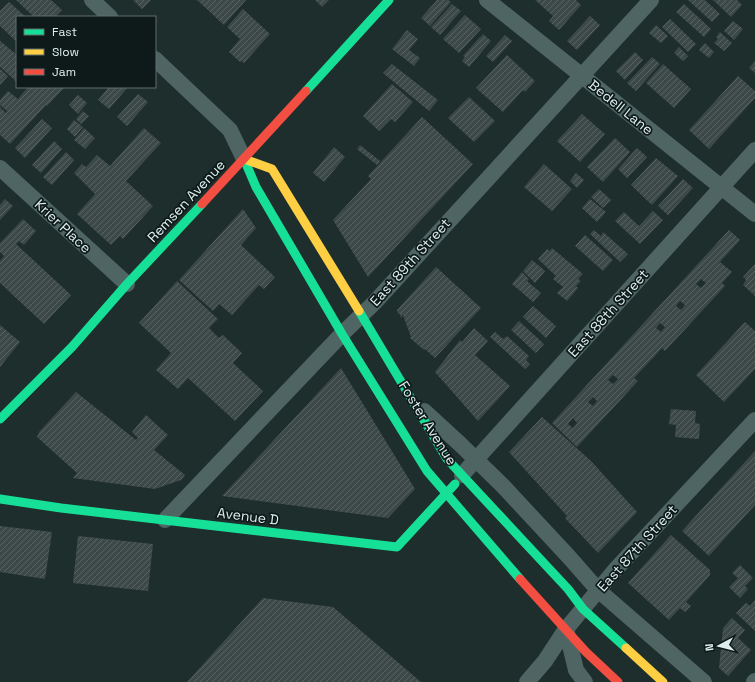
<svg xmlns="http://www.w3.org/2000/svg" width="755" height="682" viewBox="0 0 755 682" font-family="'Space Grotesk',sans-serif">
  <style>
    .building { fill: url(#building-hatch); fill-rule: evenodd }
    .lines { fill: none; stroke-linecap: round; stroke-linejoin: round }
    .street { stroke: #4f6563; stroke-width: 16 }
    .fast { stroke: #16e098; stroke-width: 9 }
    .slow { stroke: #ffcf43; stroke-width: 9 }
    .jam { stroke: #f24e42; stroke-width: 9 }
    .labels { text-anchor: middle; stroke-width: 3.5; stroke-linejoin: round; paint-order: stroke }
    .street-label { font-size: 14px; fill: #deeeed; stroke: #0d1a19 }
  </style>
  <defs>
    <pattern id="building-hatch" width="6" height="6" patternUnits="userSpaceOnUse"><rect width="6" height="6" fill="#3c4948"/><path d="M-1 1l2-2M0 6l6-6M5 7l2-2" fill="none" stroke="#586463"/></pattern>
  </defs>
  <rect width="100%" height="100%" fill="#1e2e2d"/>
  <!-- building -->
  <path class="building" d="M16,0H51L62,10L55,17H34Z
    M133,0H151L142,9Z
    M197,0H246L224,25Z
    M315,0H329L322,7Z
    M437,0H448L451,2L430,26L421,18Z
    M535,0H576L581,5L559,30L549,21L553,16Z
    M688,0H705L720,14L712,22Z
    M713,0H737L742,5L731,17Z
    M9,2L26,17H17V42L0,26V11Z
    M452,4L461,11L440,35L431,27Z
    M684,4L711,29L704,37L676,12Z
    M243,9L270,34L244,63L242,61L240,62L229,52L240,39L227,27Z
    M465,15L481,29L459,53L443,39Z
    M590,16L600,25L577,50L567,41Z
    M670,19L696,44L688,52L662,27Z
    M733,21L743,29L734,40L724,31Z
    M656,25L668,36L661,43L649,33Z
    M407,30L418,39L409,50L420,58L414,66L392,49Z
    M720,32L732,43L724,51L714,43L718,39L716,37Z
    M483,34L491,41L469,67L462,61L465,57L463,56L480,37H481Z
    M505,35L512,41L493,62L486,56Z
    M0,41L17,55V82L0,67Z
    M705,43L714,52L709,58L699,50Z
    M679,47L688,56L683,61L674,53Z
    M635,52L643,60L625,80L616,71Z
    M507,55L535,81L525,92L523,90L503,112L476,88Z
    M652,57L660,64L636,91L627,83Z
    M755,61V73L749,68Z
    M392,64L438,100L429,111L383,73Z
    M663,64L691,89L674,108L646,83Z
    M0,69L8,76L0,85Z
    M738,76L755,91V98L709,149L689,130Z
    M392,84L413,102L395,122L391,119L379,131L363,116Z
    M28,87H65L47,106L46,105L10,144L0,135V107L6,113L7,111L0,105V100L8,91L18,99Z
    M109,87H128L109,109L98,100Z
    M138,94L148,102L127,126L117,117Z
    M78,95L87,103L78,114L69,105Z
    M469,97L495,121L474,142L448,118Z
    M83,111L89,116L81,124L76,119Z
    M582,114L605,134L580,162L557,141Z
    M422,117L473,164L368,277L333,220L371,179L368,176Z
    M42,119L52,128L25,158L15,148Z
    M74,120L83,127L75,137L67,129Z
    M84,128L95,138L85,149L74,140Z
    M144,128L161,143L126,181L153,206L123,239L120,236L111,245L77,214L95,194L74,173L82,164L86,167L97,155L110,166Z
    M615,138L630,152L603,182L587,167Z
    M54,141L62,149L41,173L32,165Z
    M360,145L380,161L377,165L357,149Z
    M334,147L345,157L324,182L313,173Z
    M637,148L647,157L627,178L618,169Z
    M66,152L74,160L52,185L43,177Z
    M656,158L678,176L652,205L631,185Z
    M544,164L572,189L552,211L524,187Z
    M576,173L584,180L577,188L570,181Z
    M683,179L693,188L668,215L658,206Z
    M599,189L611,200L603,208L591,197Z
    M5,199L13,206L0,220V205Z
    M590,199L606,212L597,222L582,208Z
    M243,209L256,228L241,245L275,277L264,289L259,285L232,315L219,304L213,311L179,280Z
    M653,211L663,220L640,244L615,221L624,212L639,226Z
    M23,219L36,231L24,245L19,241L16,244L71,295L44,324L0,283V261L4,256L0,252V243Z
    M594,230L601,236L603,232L628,254L620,262L590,234Z
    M729,230L740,240L720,262L732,272L722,283L725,286L665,351L662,348L652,359L634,378L638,381L577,447L552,423ZM701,279L706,283L701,288L696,284ZM680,301L685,305L681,310L676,306ZM660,323L665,327L661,332L656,328ZM613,375L618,379L613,384L608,380ZM593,397L597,401L593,406L588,402ZM573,418L577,423L573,428L568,424Z
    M585,235L613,260L603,271L575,246Z
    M552,248L583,274L578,279L581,281L576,286L578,288L567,301L557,293L563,287L553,279L556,276L538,259L547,249L550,251Z
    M532,260L545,271L535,283L523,271Z
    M755,264V296L743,285L746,280L743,277Z
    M436,267L481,308L435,358L425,349L424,350L410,338L411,337L403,315L401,318L400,314H398L397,310Z
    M522,272L529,279L527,281L541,293L533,302L512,284Z
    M177,281L218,319L209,328L219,338L223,335L242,353L233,363L263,391L235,421L188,378L178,389L156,370L171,353L139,323Z
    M533,306L556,326L546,338L523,317Z
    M519,321L544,344L536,353L511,330Z
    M745,322L755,331V369L724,402L696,375Z
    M0,325L20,342L0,367Z
    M474,328L488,341L475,355L510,386L478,421L435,372L460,340L462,342Z
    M495,332L503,339L507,336L529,356L526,360L530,364L525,369L490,337Z
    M341,368L415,489L388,518L222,496Z
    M76,392L136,440L138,438L132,432L146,415L168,435L154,450L185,475L181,480L155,489L73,478L77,473L37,437L39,432Z
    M671,409L696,411L695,423L700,424L699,439L675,437L676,425L669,424Z
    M542,417L591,461L637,512L598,553L565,518L567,516L509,452Z
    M755,451V505L709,556L682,531Z
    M0,526L52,532L45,579L0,572Z
    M671,535L710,570V575L686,602L691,606L685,612L680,608L669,620L628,583Z
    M78,536L153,544L148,591L73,583Z
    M740,565L753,578L745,586L748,589L740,598L729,587L738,578L732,573Z
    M263,598L333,607L421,682H187Z
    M755,600V631L736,613L746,603L750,606Z
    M732,618L745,630L738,638L751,650L728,676L719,668L723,628Z"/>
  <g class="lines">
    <!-- street -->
    <path class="street" d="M92,0L110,17
      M487,0L755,214
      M155,59L230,130L244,159
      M0,168L127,284
      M424,411L460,444L503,486L569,557L598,590L704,682
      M462,475L755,150
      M165,520L342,334L375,302L651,0
      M567,633L576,670L585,682
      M527,682L545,661L566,629L615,570L755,420
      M754,682L755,681"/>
    <!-- fast -->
    <path class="fast" d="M306,91L389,0
      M244,159L256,187L342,334L427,471L520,579
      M359,311L447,459L568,589L583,609L626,648
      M0,419L72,347L127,284L202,204
      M0,499L61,508L397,547L455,484"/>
    <!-- slow -->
    <path class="slow" d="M244,159L272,169L359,311
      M626,648L663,682"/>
    <!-- jam -->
    <path class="jam" d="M202,204L306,91
      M520,579L586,652L618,682"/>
  </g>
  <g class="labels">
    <!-- street labels -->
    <g class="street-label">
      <text transform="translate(621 107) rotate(39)" y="5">Bedell Lane</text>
      <text transform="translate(186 201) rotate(-47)" y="5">Remsen Avenue</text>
      <text transform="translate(63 226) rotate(43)" y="5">Krier Place</text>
      <text transform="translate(410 262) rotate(-48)" y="5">East 89th Street</text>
      <text transform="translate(608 313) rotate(-48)" y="5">East 88th Street</text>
      <text transform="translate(428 423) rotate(58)" y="5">Foster Avenue</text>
      <text transform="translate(248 516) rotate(7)" y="5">Avenue D</text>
      <text transform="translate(637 548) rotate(-48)" y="5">East 87th Street</text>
    </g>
  </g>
  <!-- legend -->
  <rect x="16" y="16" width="140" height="72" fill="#0d1a19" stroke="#616f6e"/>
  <rect x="24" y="29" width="20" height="6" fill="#16e098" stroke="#616f6e"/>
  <text x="52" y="36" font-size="12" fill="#deeeed">Fast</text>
  <rect x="24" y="49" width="20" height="6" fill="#ffcf43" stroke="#616f6e"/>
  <text x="52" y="56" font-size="12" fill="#deeeed">Slow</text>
  <rect x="24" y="69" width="20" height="6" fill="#f24e42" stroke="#616f6e"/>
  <text x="52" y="76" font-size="12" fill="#deeeed">Jam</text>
  <!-- north arrow -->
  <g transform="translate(719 646) rotate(263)" stroke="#0d1a19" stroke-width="3" paint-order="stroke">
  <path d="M0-3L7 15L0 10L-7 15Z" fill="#deeeed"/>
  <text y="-6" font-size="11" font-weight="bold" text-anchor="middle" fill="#deeeed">N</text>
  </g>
</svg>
